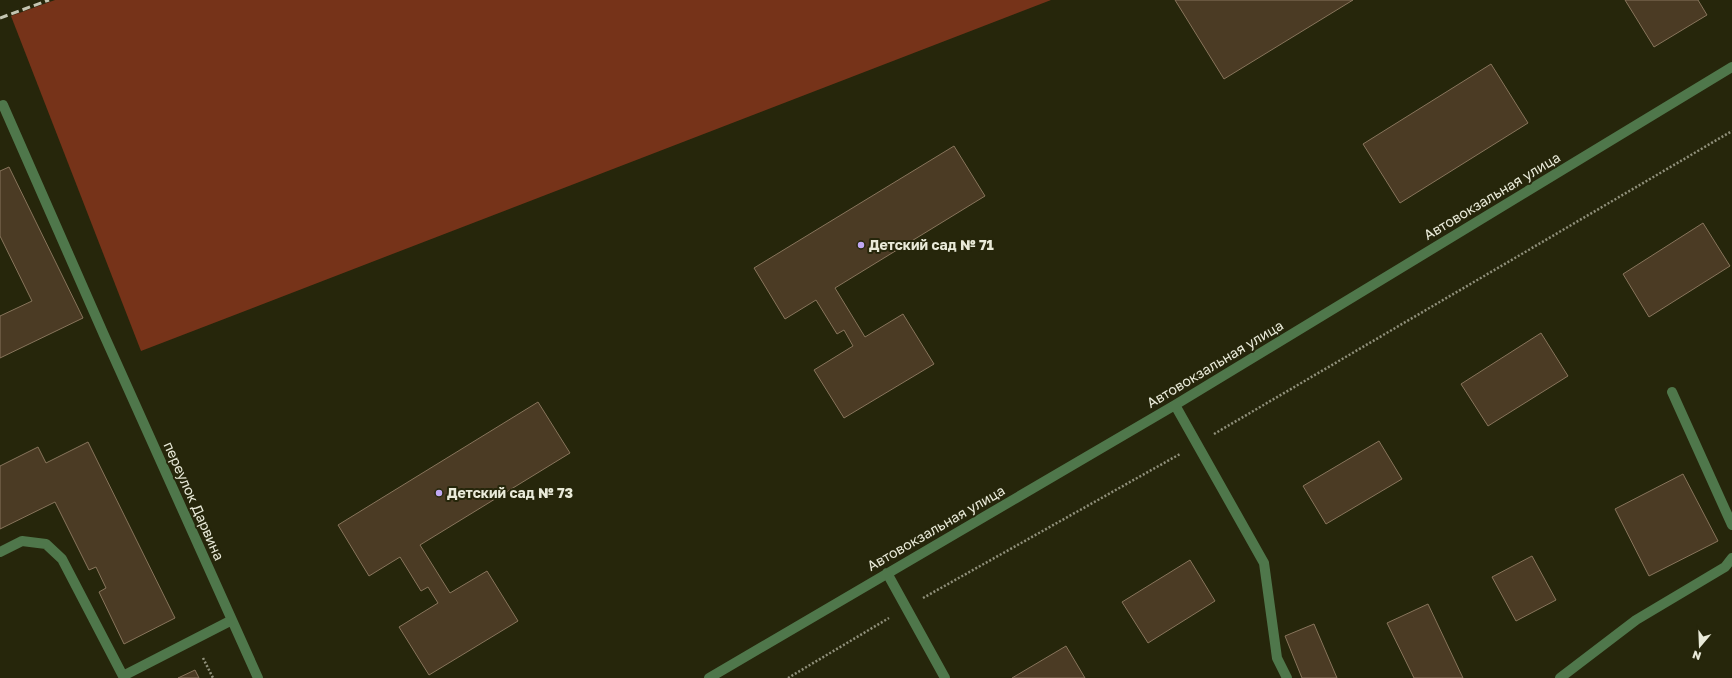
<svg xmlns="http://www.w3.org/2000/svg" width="1732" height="678" viewBox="0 0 1732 678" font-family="'Golos Text',sans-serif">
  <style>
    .green { fill: #763319 }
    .building { fill: #4b3b24; stroke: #88755c }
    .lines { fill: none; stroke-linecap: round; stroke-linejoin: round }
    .path { stroke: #90907b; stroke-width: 2.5; stroke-dasharray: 2 2; stroke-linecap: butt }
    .minor { stroke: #4f774b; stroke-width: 10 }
    .rail { stroke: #c4c5b2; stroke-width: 3; stroke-dasharray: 8 4; stroke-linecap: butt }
    .poi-dot { fill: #c0a8f3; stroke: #26260b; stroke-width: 1.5 }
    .labels { text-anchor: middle; stroke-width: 4; stroke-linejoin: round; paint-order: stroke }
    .street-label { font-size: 14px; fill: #e9ead9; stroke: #26260b }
    .poi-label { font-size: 14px; font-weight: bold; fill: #e9ead9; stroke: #26260b; text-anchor: start }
  </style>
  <rect width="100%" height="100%" fill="#26260b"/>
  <!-- green -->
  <path class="green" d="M55,0H1051L141,351L11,16Z"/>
  <!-- building -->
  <path class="building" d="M1175,0H1353L1224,79Z
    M1625,0H1698L1707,15L1654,47Z
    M1491,64L1528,123L1400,203L1363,144Z
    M954,146L985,196L835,288L865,337L903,314L934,364L844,418L814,370L853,346L844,330L837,334L816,300L785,319L754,268Z
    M9,167L83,318L0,358V316L32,301L0,236V171Z
    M1703,223L1730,266L1649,317L1623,274Z
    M1541,333L1568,376L1488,426L1461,384Z
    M538,402L570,453L420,545L450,593L487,571L518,621L429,675L399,627L438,603L428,587L421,591L400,557L369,576L338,525Z
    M1379,441L1402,479L1326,524L1303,486Z
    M88,442L175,618L124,644L99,592L106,588L96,567L89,570L55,502L0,529V466L38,447L46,463Z
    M1683,474L1718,541L1649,576L1615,509Z
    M1532,556L1556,600L1516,621L1492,577Z
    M1190,560L1215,601L1148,643L1122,602Z
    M1428,604L1463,678H1414L1387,623Z
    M1314,624L1337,678H1302L1285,636Z
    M1066,646L1085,678H1012Z
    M195,670L199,678H178Z"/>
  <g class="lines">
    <!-- path -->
    <path class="path" d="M1214,434L1732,131
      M923,598L1180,454
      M203,658L213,678
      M788,678L889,618"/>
    <!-- minor -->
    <path class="minor" d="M3,105L104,335L258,678
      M1672,392L1732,525
      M1175,405L1264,563L1277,658L1287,678
      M0,552L22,541L46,544L62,559L123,676
      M887,573L945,678
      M124,678L123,676L232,620
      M709,678L1175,405L1732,67
      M1560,678L1636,620L1725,567L1732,558"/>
    <!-- rail -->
    <path class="rail" d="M0,18L49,0"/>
  </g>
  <!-- markers -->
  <g class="poi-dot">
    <circle cx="861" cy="245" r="4"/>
    <circle cx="439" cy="493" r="4"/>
  </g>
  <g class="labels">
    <!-- street labels -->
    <g class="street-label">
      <text transform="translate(1492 196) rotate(-31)" y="5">Автовокзальная улица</text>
      <text transform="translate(1215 364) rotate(-31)" y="5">Автовокзальная улица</text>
      <text transform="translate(194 501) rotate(66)" y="5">переулок Дарвина</text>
      <text transform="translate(936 528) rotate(-30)" y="5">Автовокзальная улица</text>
    </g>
    <!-- poi labels -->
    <g class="poi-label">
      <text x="869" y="250">Детский сад № 71</text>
      <text x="447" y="498">Детский сад № 73</text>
    </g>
  </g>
  <!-- north arrow -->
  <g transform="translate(1700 646) rotate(199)" stroke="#26260b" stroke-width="3" paint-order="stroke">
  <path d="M0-3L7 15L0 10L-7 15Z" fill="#e9ead9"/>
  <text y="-6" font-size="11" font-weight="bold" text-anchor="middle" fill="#e9ead9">N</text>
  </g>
</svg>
